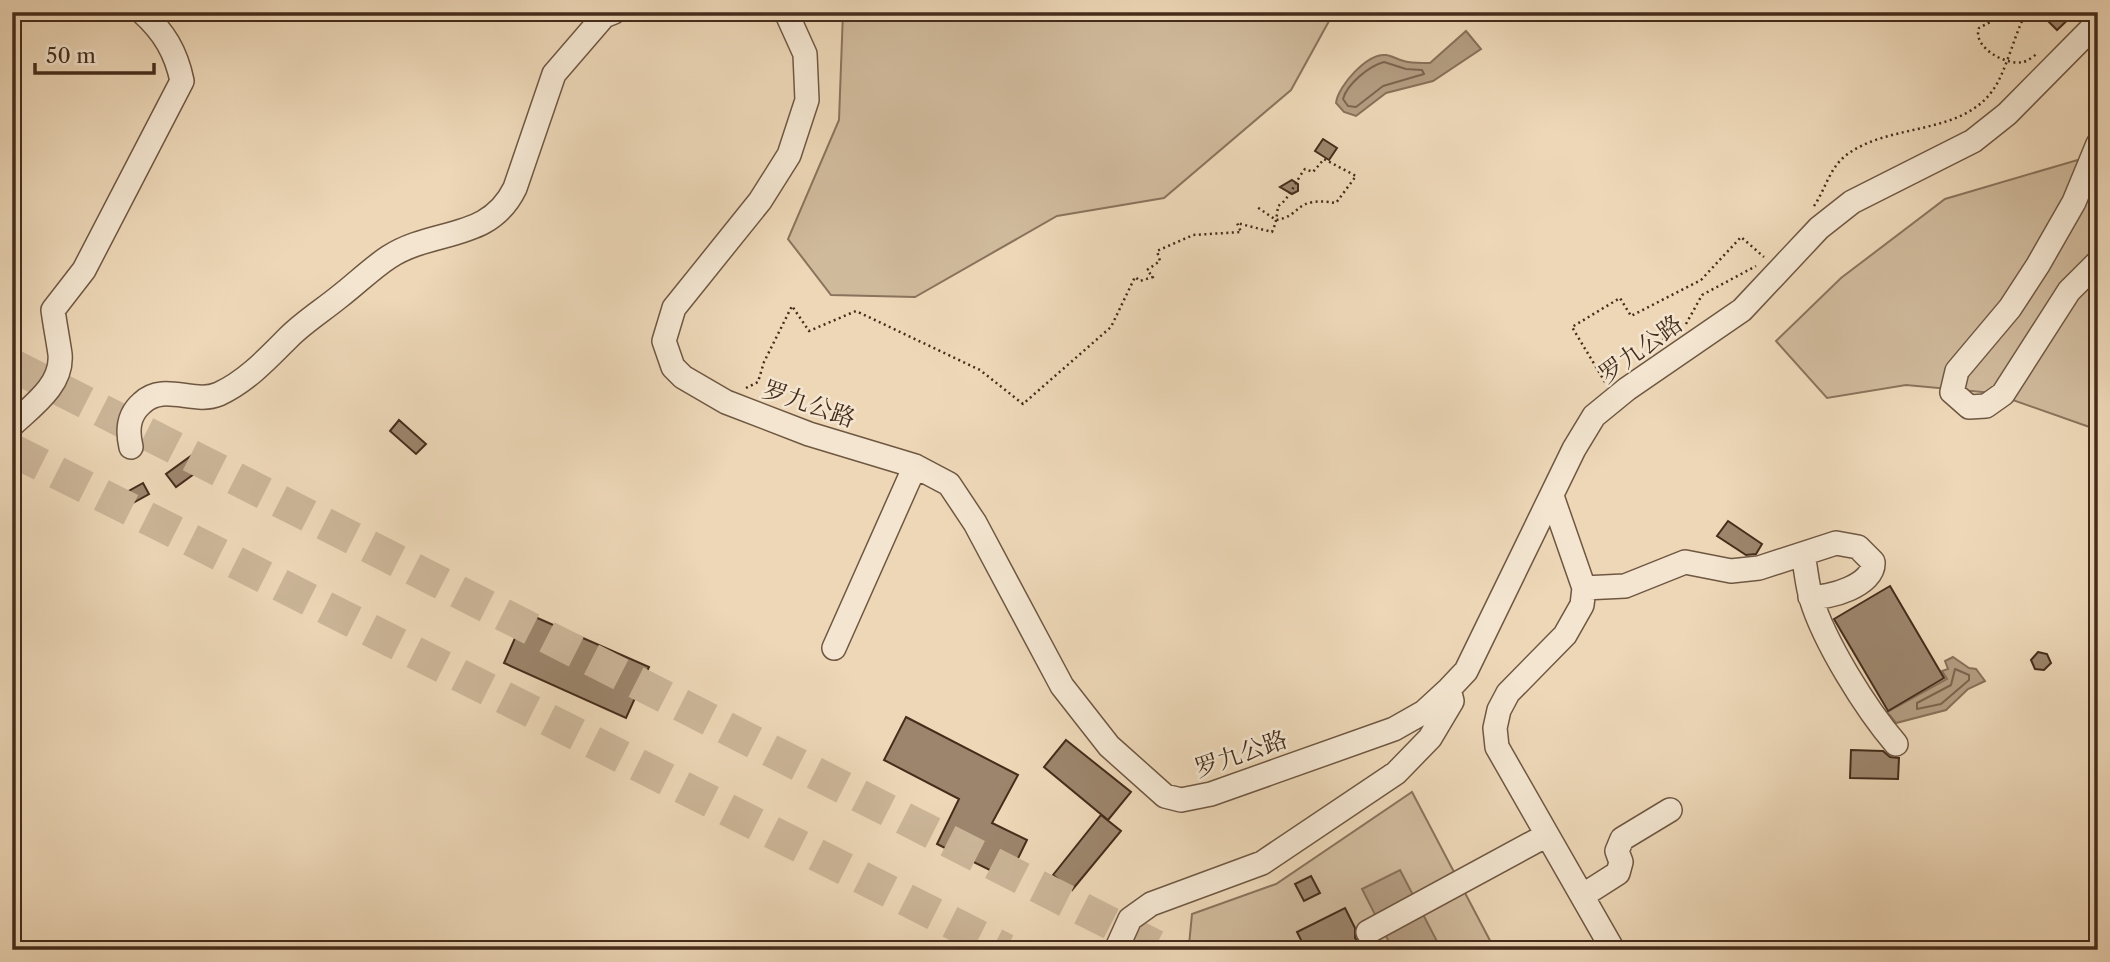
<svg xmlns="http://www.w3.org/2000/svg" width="2110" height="962" viewBox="0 0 2110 962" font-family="'Libre Caslon Text','Noto Serif SC',serif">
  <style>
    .green { fill: #d0ba9c; stroke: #8a735c; stroke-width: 2 }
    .water { fill: #b49d82; stroke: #887059; stroke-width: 2 }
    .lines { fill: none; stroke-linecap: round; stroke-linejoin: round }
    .shore { stroke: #7c644e; stroke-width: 2 }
    .building { fill: #9c856c; stroke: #452c1b; stroke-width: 2 }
    .highway-tunnel { stroke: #cbb598; stroke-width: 33; stroke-dasharray: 33 17; stroke-linecap: butt }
    .minor-casing { stroke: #6f5742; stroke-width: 26 }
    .path { stroke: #452c1b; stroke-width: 2.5; stroke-dasharray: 2 3.5; stroke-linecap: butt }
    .minor { stroke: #f3e5d0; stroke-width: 23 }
    .labels { text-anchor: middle; stroke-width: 5; stroke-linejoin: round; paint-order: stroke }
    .street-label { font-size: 24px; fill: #452c1b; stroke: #f3e5d0 }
  </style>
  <rect width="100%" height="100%" fill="#edd7b7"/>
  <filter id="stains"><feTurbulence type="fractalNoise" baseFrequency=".00286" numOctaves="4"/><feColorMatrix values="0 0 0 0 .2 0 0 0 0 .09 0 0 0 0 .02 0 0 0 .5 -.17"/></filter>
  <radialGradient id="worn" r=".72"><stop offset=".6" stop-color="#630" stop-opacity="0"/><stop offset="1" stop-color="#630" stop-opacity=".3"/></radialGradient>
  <!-- green -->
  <path class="green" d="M843,12H1334L1291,90L1164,198L1057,216L915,297L831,295L788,239L839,120Z
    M2098,154V430L1993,393L1906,385L1827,398L1776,341L1841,278L1945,199Z
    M1412,792L1495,950H1177L1189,945L1192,914L1276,884Z"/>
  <!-- water -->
  <path class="water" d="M1466,31L1481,49L1433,81L1386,93L1356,116L1344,112L1336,103C1338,86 1367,53 1386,55C1393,56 1400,61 1408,62C1415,63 1423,63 1430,63Z
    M1953,657L1969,668L1976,669L1985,681L1968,689L1946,710L1896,723L1887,712L1947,679L1942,671L1948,669L1945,661Z
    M1400,870L1441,949L1439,950H1393L1362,889Z"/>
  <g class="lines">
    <!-- shore -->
    <path class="shore" d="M1384,62L1406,69L1422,70L1424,74L1383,86L1356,107L1348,106L1343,99C1347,84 1369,66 1384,62Z
      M1955,669L1969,675V680L1941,704L1917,709V703L1951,685Z"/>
  </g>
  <!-- building -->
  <path class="building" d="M2056,12H2076L2057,30L2047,20Z
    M1323,139L1337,148L1329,160L1315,151Z
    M1292,180L1298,184V191L1292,194L1280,187Z
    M399,420L426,444L416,454L390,431Z
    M195,453L205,466L176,487L166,474Z
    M143,483L149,494L133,503L127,492Z
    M1728,521L1762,544L1756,554L1746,555L1717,536Z
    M1890,586L1944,678L1888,711L1834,619Z
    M526,613L649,667L626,718L504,663Z
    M2038,652L2047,654L2051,663L2044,670L2035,669L2031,660Z
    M906,717L1018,775L992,823L1027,840L1008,879L937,844L959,799L884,760Z
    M1066,740L1131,792L1108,820L1044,767Z
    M1851,750L1883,751L1890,757L1899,758L1898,779L1850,778Z
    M1101,815L1121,831L1072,890L1053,875Z
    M1311,876L1320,893L1304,901L1295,884Z
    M1345,908L1355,928V938L1366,950H1306L1297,932Z"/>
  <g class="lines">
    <!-- highway-tunnel -->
    <path class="highway-tunnel" d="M12,365L1163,950
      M12,450L1006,950"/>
    <!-- minor casing -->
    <g class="minor-casing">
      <path id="minor" d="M786,12L805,54L807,100L789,155L760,201L674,308L664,341L673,367L683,377L726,402L809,434L915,466L949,484L975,523L1062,686L1109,746L1165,796L1181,800L1211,794L1394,729L1424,712L1449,689L1466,671L1574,449L1594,416L1627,389L1742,310L1819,228L1852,202L1973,141L2007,114L2098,22
        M2098,144L2074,202L2038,265L2010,308L1957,371L1952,392L1969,407L1986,406L2003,394L2069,291L2098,262
        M12,425C32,406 63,385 60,354C58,340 55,325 53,310L84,270L182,81C176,52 164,32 142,12
        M131,447C127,430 128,415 142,403C164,382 194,405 219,394C247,381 268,358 289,337C304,322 323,310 339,297C356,284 372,268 389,257C434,228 489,242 515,188L554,74L604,16L614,12
        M1552,496L1584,588L1582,605L1565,635L1508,693L1499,710L1495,728L1497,747L1613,950
        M1803,555C1806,569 1807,584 1811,598C1824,642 1866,709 1896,744
        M1584,588L1625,586L1685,562L1731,571L1759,568L1836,543L1858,547L1873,562C1875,585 1828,599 1810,597
        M834,648L915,466
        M1582,896L1618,873L1621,862L1617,851L1622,839L1670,810
        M1368,932L1547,835
        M1116,950L1130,919L1151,904L1262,863L1396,773L1430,738L1452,701L1449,689"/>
    </g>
    <!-- path -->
    <path class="path" d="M2009,12L1979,28C1972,47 2006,66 2023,62C2028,61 2034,56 2038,53
      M1814,206C1825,190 1829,170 1844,157C1886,122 1960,137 1993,90C2005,73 2013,41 2022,21L2030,12
      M1686,324L1702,295L1756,266
      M1663,340L1669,331L1682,326
      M1605,382L1572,327L1620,298L1631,316L1701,280L1741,237L1764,257
      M746,388L758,382L764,362L792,306L809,331L856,311L980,370L1023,404L1111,327L1135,277L1140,281L1153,277L1147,270L1160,261L1157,251L1193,235L1241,232L1237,223L1272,232C1276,224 1277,215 1278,206C1289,200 1296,180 1305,169L1313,172L1324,159L1356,176L1336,203C1293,196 1303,216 1276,220L1257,207"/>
    <!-- minor -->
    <use href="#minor" class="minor"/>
  </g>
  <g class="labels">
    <!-- street labels -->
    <g class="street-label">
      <text transform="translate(1641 349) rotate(-36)" y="8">罗九公路</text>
      <text transform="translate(809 404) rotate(19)" y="8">罗九公路</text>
      <text transform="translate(1241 754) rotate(-19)" y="8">罗九公路</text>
    </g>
  </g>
  <!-- margin -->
  <rect width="2110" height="962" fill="none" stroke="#edd7b7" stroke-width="42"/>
  <rect x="14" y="14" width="2082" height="934" fill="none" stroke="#452c1b" stroke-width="3.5"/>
  <rect x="21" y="21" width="2068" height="920" fill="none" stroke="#452c1b" stroke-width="2"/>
  <!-- scale -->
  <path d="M35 63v10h119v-10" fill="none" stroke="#452c1b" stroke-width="3.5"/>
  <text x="46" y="63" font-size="21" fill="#452c1b" stroke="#f3e5d0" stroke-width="5" paint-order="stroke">50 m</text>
  <rect width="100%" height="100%" filter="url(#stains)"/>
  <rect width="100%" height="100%" fill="url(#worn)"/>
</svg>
